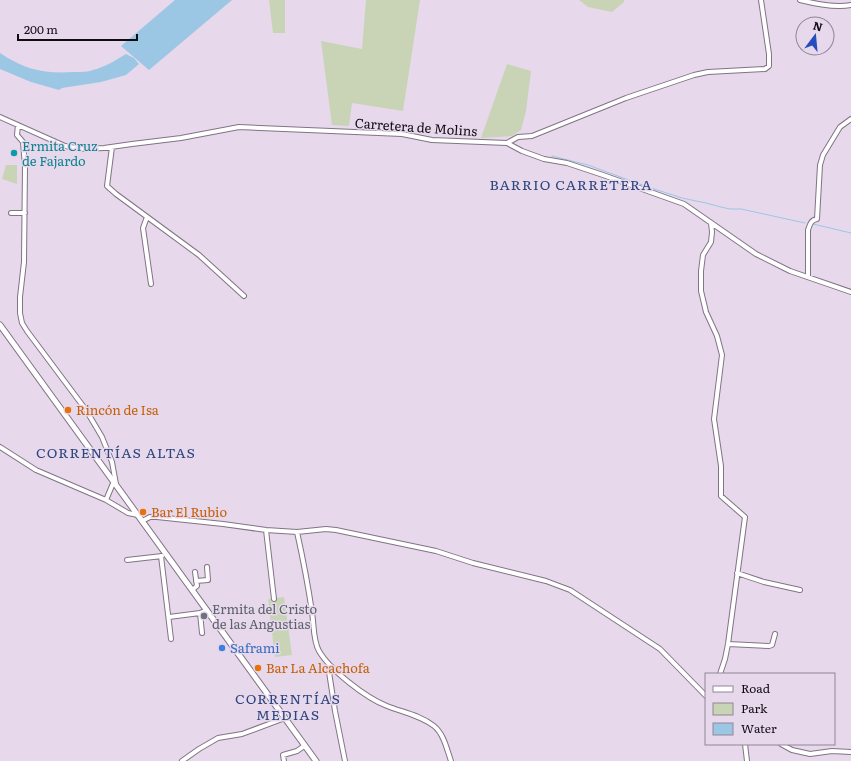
<svg xmlns="http://www.w3.org/2000/svg" width="851" height="761" viewBox="0 0 851 761" font-family="Literata,serif">
  <style>
    .green { fill: #c8d4b5 }
    .water { fill: #9cc7e4 }
    .lines { fill: none; stroke-linecap: round; stroke-linejoin: round }
    .stream { stroke: #9cc7e4; stroke-width: 1 }
    .minor-casing { stroke: #817485; stroke-width: 6 }
    .major-casing { stroke: #817485; stroke-width: 7 }
    .minor { stroke: #fff; stroke-width: 4 }
    .major { stroke: #fff; stroke-width: 5 }
    .culture-dot { fill: #0f9aa8; stroke: #e7d8ec; stroke-width: 1.5 }
    .food-dot { fill: #e8710a; stroke: #e7d8ec; stroke-width: 1.5 }
    .worship-dot { fill: #6b7280; stroke: #e7d8ec; stroke-width: 1.5 }
    .shop-dot { fill: #3f7fe0; stroke: #e7d8ec; stroke-width: 1.5 }
    .labels { text-anchor: middle; stroke-width: 3; stroke-linejoin: round; paint-order: stroke }
    .street-label { font-size: 13px; fill: #100c12; stroke: #e7d8ec }
    .culture-label { font-size: 13px; fill: #0d838f; stroke: #e7d8ec; text-anchor: start }
    .food-label { font-size: 13px; fill: #c56008; stroke: #e7d8ec; text-anchor: start }
    .worship-label { font-size: 13px; fill: #5b616d; stroke: #e7d8ec; text-anchor: start }
    .shop-label { font-size: 13px; fill: #366cbe; stroke: #e7d8ec; text-anchor: start }
    .neighbourhood-label { font-size: 14px; letter-spacing: 1px; fill: #2d467e; stroke: #e7d8ec }
  </style>
  <rect width="100%" height="100%" fill="#e7d8ec"/>
  <!-- green -->
  <path class="green" d="M269,0H285V33H273Z
    M366,0H420L403,111L352,103L349,126L332,125L321,41L362,49Z
    M579,0H624V2L612,12L588,7Z
    M507,64L531,71L526,111L521,130L512,136L481,138Z
    M6,165H17V184L2,179Z
    M284,597L292,655L275,657L268,599Z"/>
  <!-- water -->
  <path class="water" d="M175,0H232L149,70L121,46Z
    M0,53C25,70 45,74 75,72C81,72 88,72 93,70C105,67 116,60 126,54L134,58L139,64L126,75L101,82L62,88L59,90L31,82L0,69Z"/>
  <g class="lines">
    <!-- stream -->
    <path class="stream" d="M552,156L588,165L645,186L682,198L706,203L721,207L730,209H741L805,223
      M813,224L851,233"/>
    <!-- minor casing -->
    <g class="minor-casing">
      <path id="minor" d="M800,0C816,4 835,8 851,5
        M0,117L65,146L81,149L104,148L132,144L181,138L239,127L402,134L432,140L507,143L522,151L544,159L567,163L603,175L684,204L756,254L790,271L851,292
        M18,125L17,135L23,142L25,166L24,262L20,297V313L22,323L27,331L86,410L102,437L112,462L116,484
        M507,143L518,137L532,136L626,98L694,75L708,72L765,69L769,66V54L761,0
        M112,147L107,186L116,194L199,255L244,296
        M11,213H25
        M147,217L143,228L151,284
        M711,223L712,232L711,242L703,255L701,271V291L706,312L717,336L722,355L714,419L721,466V496L745,517L728,644L725,659L720,674
        M808,277V230C810,224 811,220 817,219L820,165L823,155L840,127L851,119
        M0,447L36,470L106,500L128,513L138,515
        M106,500L114,481
        M142,521L150,517H157L223,524L266,530L297,532L326,529L336,530L436,551L473,563L546,581L570,590L660,649L706,696
        M266,530L274,599
        M297,532C303,559 308,585 312,612C314,624 313,641 319,651C330,670 366,698 387,706C402,712 420,715 434,726C444,734 447,750 451,761
        M161,556L171,639
        M127,560L162,556
        M737,573L764,582L800,590
        M196,581L208,580L207,567
        M192,590L197,586L195,572
        M200,613L202,633
        M169,617L200,613L207,610
        M728,644L769,646L772,645L775,634
        M331,666L329,672L335,711L345,761
        M745,744L747,761
        M781,744L792,750L810,754L832,751L851,752
        M182,761L199,749L218,738L242,734L285,718
        M284,761L283,755L297,751L304,746"/>
    </g>
    <!-- major casing -->
    <g class="major-casing">
      <path id="major" d="M0,325L316,761"/>
    </g>
    <!-- minor -->
    <use href="#minor" class="minor"/>
    <!-- major -->
    <use href="#major" class="major"/>
  </g>
  <!-- markers -->
  <circle class="culture-dot" cx="14" cy="153" r="4"/>
  <g class="food-dot">
    <circle cx="68" cy="410" r="4"/>
    <circle cx="143" cy="512" r="4"/>
    <circle cx="258" cy="668" r="4"/>
  </g>
  <circle class="worship-dot" cx="204" cy="616" r="4"/>
  <circle class="shop-dot" cx="222" cy="648" r="4"/>
  <g class="labels">
    <!-- street labels -->
    <g class="street-label">
      <text transform="translate(416 127) rotate(4)" y="5">Carretera de Molins</text>
    </g>
    <!-- culture labels -->
    <g class="culture-label">
      <text x="22" y="151">Ermita Cruz<tspan x="22" dy="15">de Fajardo</tspan></text>
    </g>
    <!-- food labels -->
    <g class="food-label">
      <text x="76" y="415">Rincón de Isa</text>
      <text x="151" y="517">Bar El Rubio</text>
      <text x="266" y="673">Bar La Alcachofa</text>
    </g>
    <!-- worship labels -->
    <g class="worship-label">
      <text x="212" y="614">Ermita del Cristo<tspan x="212" dy="15">de las Angustias</tspan></text>
    </g>
    <!-- shop labels -->
    <g class="shop-label">
      <text x="230" y="653">Saframi</text>
    </g>
    <!-- neighbourhood labels -->
    <g class="neighbourhood-label">
      <text x="571" y="190">BARRIO CARRETERA</text>
      <text x="116" y="458">CORRENTÍAS ALTAS</text>
      <text x="288" y="704">CORRENTÍAS<tspan x="288" dy="16">MEDIAS</tspan></text>
    </g>
  </g>
  <!-- legend -->
  <rect x="705" y="673" width="130" height="72" fill="#e7d8ec" stroke="#918695"/>
  <rect x="713" y="686" width="20" height="6" fill="#ffffff" stroke="#918695"/>
  <text x="741" y="693" font-size="12" fill="#100c12">Road</text>
  <rect x="713" y="703" width="20" height="12" fill="#c8d4b5" stroke="#918695"/>
  <text x="741" y="713" font-size="12" fill="#100c12">Park</text>
  <rect x="713" y="723" width="20" height="12" fill="#9cc7e4" stroke="#918695"/>
  <text x="741" y="733" font-size="12" fill="#100c12">Water</text>
  <!-- north arrow -->
  <g transform="translate(815 36) rotate(16)"><circle r="19" fill="#e7d8ec" stroke="#918695"/>
  <path d="M0-3L7 15L0 10L-7 15Z" fill="#244ebc"/>
  <text y="-6" font-size="11" font-weight="bold" text-anchor="middle" fill="#100c12">N</text>
  </g>
  <!-- scale -->
  <path d="M18 34v6h119v-6" fill="none" stroke="#100c12" stroke-width="2"/>
  <text x="24" y="34" font-size="12" fill="#100c12" stroke="#e7d8ec" stroke-width="3" paint-order="stroke">200 m</text>
</svg>
